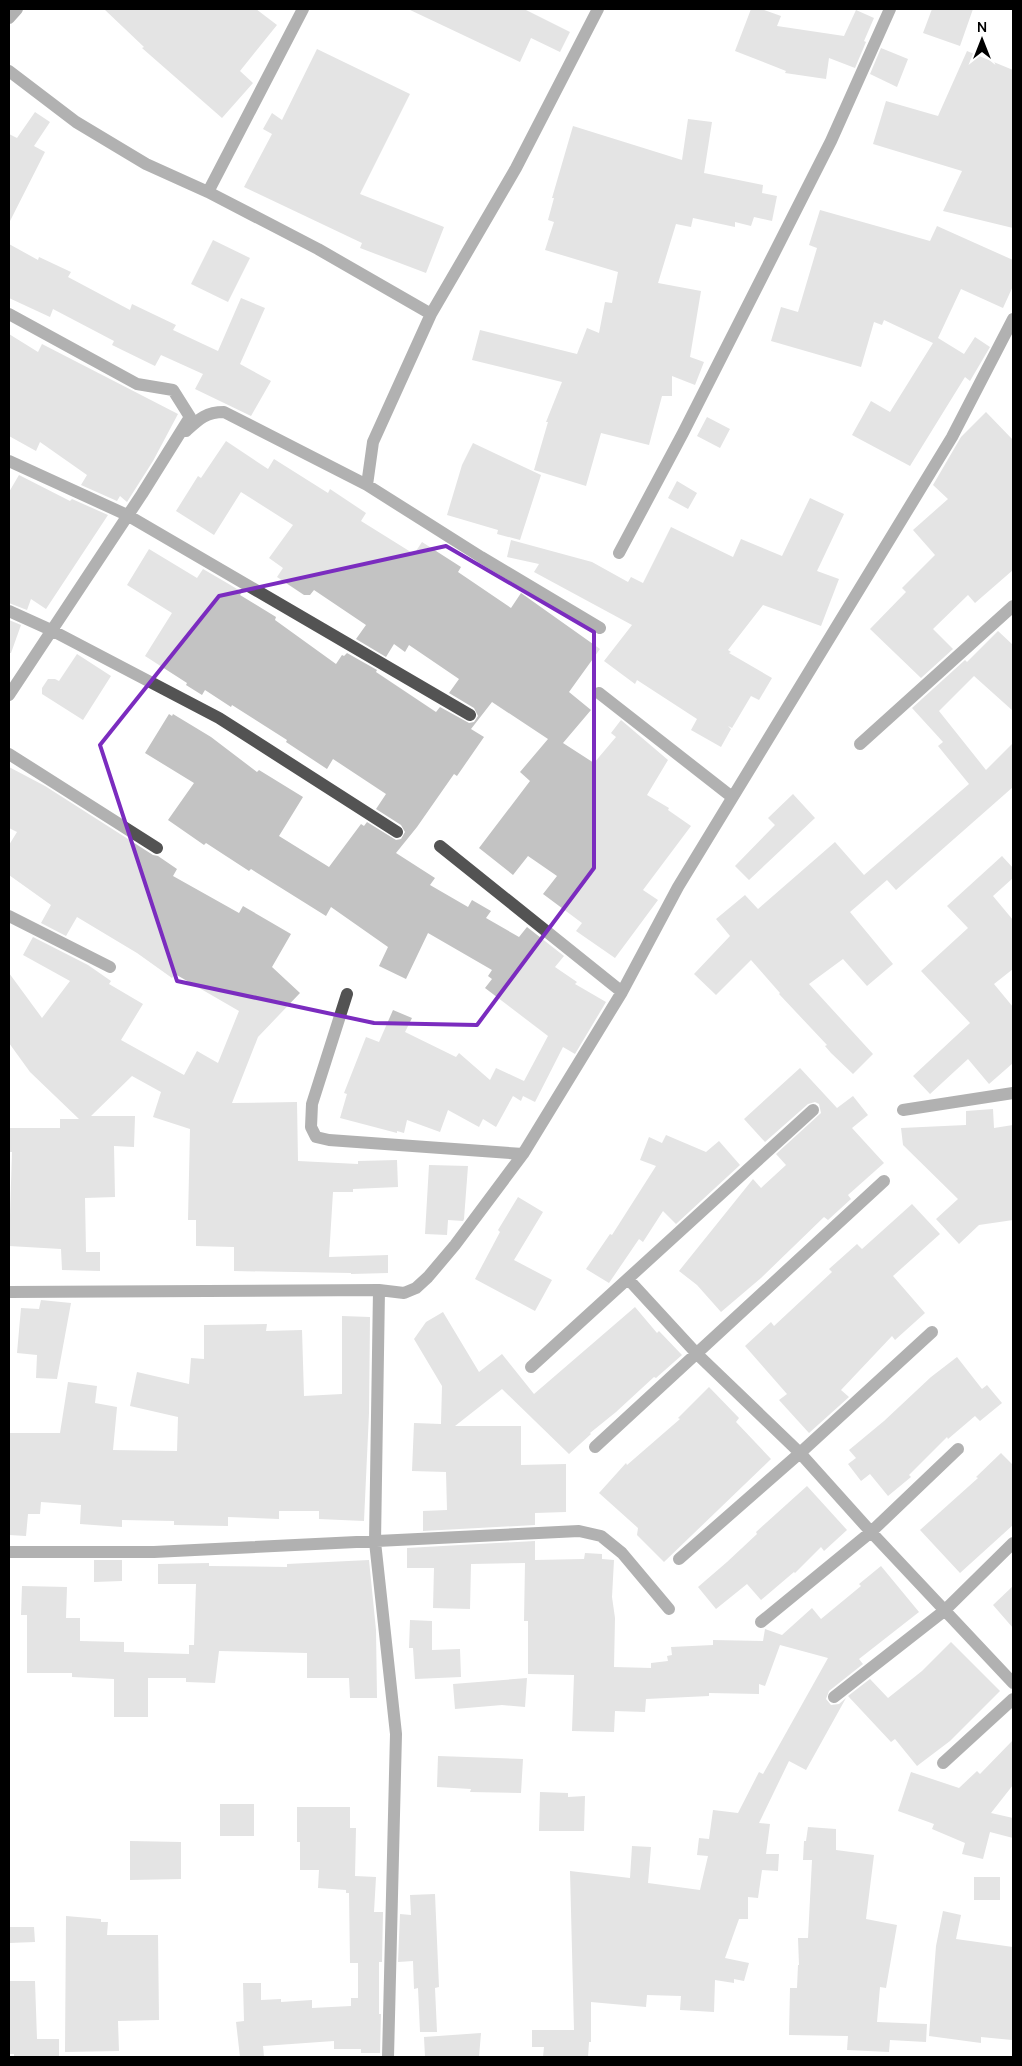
<svg xmlns="http://www.w3.org/2000/svg" width="1022" height="2066" viewBox="0 0 1022 2066" font-family="Manrope,sans-serif">
  <style>
    .building { fill: #c3c3c3 }
    .lines { fill: none; stroke-linecap: round; stroke-linejoin: round }
    .minor { stroke: #535353; stroke-width: 12 }
    .marked { fill: none; stroke: #7b2cbf; stroke-width: 4; stroke-linejoin: round }
  </style>
  <rect width="100%" height="100%" fill="#fff"/>
  <!-- building -->
  <path class="building" d="M104,9H256L277,25L240,71L253,83L222,118L142,48L144,47Z
    M408,9H524L570,32L560,52L531,38L520,62Z
    M751,9H761L781,16L777,26L844,36L856,10L874,18L864,41L866,42L855,68L829,58L826,79L785,73L786,71L735,51Z
    M932,9H973L960,46L923,33Z
    M881,48L908,59L897,87L870,74Z
    M317,49L410,94L360,194L444,227L426,273L360,248L362,243L244,187L272,134L263,129L272,113L282,120Z
    M967,51L1013,70V228L943,211L962,171L873,144L886,101L938,116Z
    M35,112L50,122L34,146L45,152L9,223V134L17,138Z
    M688,119L712,122L704,173L763,185L762,193L777,196L772,221L754,217L751,226L735,222V227L693,218L691,227L676,224L658,283L701,291L690,357L704,362L695,385L672,376V396H662L649,445L601,433L586,486L534,470L548,422H546L562,382L472,360L480,330L577,354L587,328L599,333L605,302L612,303L618,272L545,250L554,222L548,220L554,198H552L573,126L682,160Z
    M820,210L930,241L937,226L1013,260V286L1003,308L961,289L938,338L964,354L975,337L990,347L970,381L965,377L910,466L852,435L871,401L890,412L933,343L884,320L882,325L874,322L861,367L771,341L781,307L798,312L817,248L809,245Z
    M213,240L250,258L228,302L191,284Z
    M9,244L38,260L39,257L71,272L68,277L130,310L132,304L176,325L173,330L218,351L241,298L265,308L240,364L271,381L251,416L195,389L203,374L161,355L155,366L112,345L114,341L53,309L50,317L9,298Z
    M9,334L38,352L42,344L178,414L153,461L127,502L120,496L117,501L81,485L87,475L40,442L36,451L9,436Z
    M986,412L1013,440V570L975,603L968,595L933,629L953,649L921,678L870,629L906,592L902,588L935,555L913,530L948,499L933,485L961,437Z
    M707,417L730,429L720,448L697,436Z
    M226,441L268,469L274,459L328,493L330,489L366,513L361,521L414,554L422,542L461,567L458,572L511,608L521,593L600,649L569,692L591,710L563,743L594,763L616,737L611,733L621,720L668,760L647,795L669,808L668,810L691,826L643,890L658,900L615,958L576,931L582,923L543,894L557,876L528,856L513,875L479,848L530,781L520,772L548,739L492,702L471,729L484,737L457,776L454,774L417,827L396,853L435,878L430,885L468,907L472,900L491,911L486,918L519,937L527,927L564,956L555,967L577,982L575,984L606,1002L575,1054L563,1047L535,1102L523,1096L521,1101L513,1096L496,1127L483,1119L479,1127L448,1110L440,1132L407,1120L404,1133L397,1131V1133L340,1118L347,1094L344,1093L366,1037L379,1042L393,1010L412,1018L405,1032L456,1057L459,1053L490,1080L496,1068L524,1081L548,1036L485,988L492,979L488,976L492,970L428,933L406,979L379,966L388,947L331,907L326,916L251,869L249,871L206,843L204,845L168,820L194,783L145,753L169,714L172,716L173,714L211,737L257,772L259,770L303,797L279,836L329,867L361,824L364,826L367,822L396,840L401,839L405,832L401,825L376,809L386,794L333,759L327,769L286,742L287,740L232,705L231,707L205,690L202,695L186,685L187,683L145,656L172,613L127,585L149,549L197,578L203,569L227,583L242,592L240,595L276,617L275,620L336,664L342,655L344,656L347,653L377,670L376,672L436,712L440,707L469,723L474,722L478,716L474,708L449,693L459,679L409,645L405,652L394,644L386,657L356,639L366,625L314,590L310,595H304L277,577L283,568L269,558L293,525L241,492L214,535L176,511L198,476L201,478Z
    M473,443L541,475L520,540L497,534L498,530L447,515L462,465Z
    M19,475L70,501L72,499L108,515L46,609L31,599L27,610L9,603V492Z
    M677,481L697,493L688,509L668,498Z
    M810,498L844,514L817,571L839,579L821,626L763,605L728,650L731,652L729,653L772,678L759,700L751,696L732,728L728,726L731,729L721,747L691,730L697,719L637,680L635,684L604,661L632,625L534,572L539,564L507,557L511,540L592,562L628,582L631,577L643,583L671,527L733,557L741,539L782,556Z
    M9,620L21,625L11,653H9Z
    M998,631L1013,645V711L974,676L939,711L986,770L1013,743V787L896,890L887,880L850,912L893,964L867,986L843,959L809,984L873,1054L853,1074L831,1053L825,1046L827,1045L779,994L780,993L751,960L716,995L694,974L730,936L716,919L745,895L758,909L835,842L864,875L969,784L938,746L943,742L912,708L965,660L967,662Z
    M77,654L111,676L83,720L42,694V688L48,679H55L59,681Z
    M9,767L45,786L153,855L158,856L177,869L173,876L239,913L243,906L291,934L272,967L300,993L258,1037L232,1103L297,1102L298,1161L358,1164V1161L397,1160L398,1187L353,1189V1192H333L329,1257L388,1255V1273L351,1274V1273L234,1271V1247L196,1246V1220H188L190,1129L153,1117L161,1092L132,1076L91,1116H135L134,1147L114,1146L115,1197L85,1198L86,1252H100V1271L62,1270L61,1249L9,1246L12,1152H10V1128H60V1119H79L30,1072L9,1043V973L42,1018L70,981L23,955L33,937L88,965L111,981L109,984L143,1004L121,1040L184,1075L197,1051L218,1063L239,1011L175,974L172,978L137,953L77,917L66,936L41,923L51,905L9,875V845L17,832L9,828Z
    M793,794L815,818L749,880L735,866L775,825L768,818Z
    M1002,856L1013,868V878L993,896L1013,920V969L994,984L1013,1007V1063L989,1084L968,1059L930,1094L913,1076L970,1023L921,971L968,928L947,906Z
    M800,1068L837,1108L853,1096L868,1115L852,1128L884,1163L848,1195L851,1199L828,1220L824,1217L761,1278L721,1312L697,1285L679,1271L753,1179L761,1188L786,1165L776,1154L821,1113L819,1104L815,1102L808,1104L765,1142L744,1119Z
    M993,1109L994,1128L1013,1125V1220L979,1225L959,1244L936,1219L958,1199L903,1145L901,1128L966,1125V1111Z
    M666,1135L706,1152L719,1141L740,1165L676,1224L663,1211L643,1242L639,1239L609,1283L586,1269L610,1234L612,1235L656,1166L640,1160L649,1137L662,1143Z
    M429,1165L468,1166L464,1219L463,1221L448,1220L447,1235L425,1234Z
    M518,1197L543,1212L514,1260L552,1280L535,1311L475,1279L500,1232L498,1230Z
    M912,1204L940,1234L893,1276L925,1313L895,1340L892,1336L841,1390L849,1397L809,1433L779,1400L787,1394L745,1346L771,1322L774,1326L832,1272L829,1269L857,1244L862,1249Z
    M41,1300L71,1303L57,1379L36,1378L37,1355L17,1353L21,1308L39,1309Z
    M635,1307L657,1333L659,1331L682,1355L656,1378L654,1377L616,1412L590,1433L591,1434L569,1454L502,1389L455,1426H521V1465L566,1464V1512L535,1513V1525L423,1531V1511L447,1510L446,1472L412,1471L414,1423L441,1424L442,1386L414,1339L426,1322L443,1312L479,1372L502,1354L534,1394Z
    M342,1316L370,1317L369,1413L364,1521L319,1519V1511H279V1519L228,1517V1526L174,1525V1521L122,1520V1527L80,1524L81,1505L41,1502L40,1514H28L26,1536L9,1535V1433H60L68,1382L97,1386L95,1403L117,1407L113,1450L177,1451L178,1417L130,1406L137,1372L189,1384L191,1358L204,1359V1325L267,1324L266,1331L302,1330L304,1396L342,1394Z
    M957,1357L982,1389L987,1385L1002,1403L980,1421L975,1416L948,1439L947,1437L909,1475L911,1477L888,1496L870,1474L861,1481L848,1464L856,1458L849,1450L884,1421L931,1377Z
    M709,1387L739,1418L736,1422L771,1459L664,1562L637,1535L638,1528L599,1493L626,1463L627,1465L680,1419L678,1418Z
    M1001,1453L1013,1465V1525L960,1573L920,1530L978,1478L976,1477Z
    M807,1486L847,1530L824,1551L821,1547L795,1573L794,1572L761,1600L747,1584L716,1609L698,1587L727,1562L757,1534L756,1532Z
    M535,1541V1560L584,1559L585,1553L602,1554V1559L614,1560L612,1597L615,1618L614,1667L651,1668V1663L668,1661L667,1656L672,1655L671,1647L713,1645V1640L763,1641L765,1629L782,1635L812,1608L821,1619L861,1586L859,1584L881,1566L919,1612L859,1659L863,1664L829,1691L826,1699L831,1705L839,1704L846,1698L806,1770L789,1761L759,1823L770,1824L766,1854H779L778,1871L762,1870L758,1898L748,1897V1919H739L725,1958L749,1963L744,1981L734,1979V1983L715,1980L714,2012L680,2010L681,1996L647,1995L646,2007L591,2002V2042H589L588,2057H543L544,2047H532V2030H574L570,1871L630,1878L632,1846L651,1847L648,1883L700,1890L708,1856L697,1855L699,1838L709,1839L713,1810L738,1813L759,1772L763,1774L828,1658L780,1645L765,1686L759,1684V1694L709,1693V1696L646,1699L645,1712L615,1711L614,1732L572,1731L574,1675L528,1674V1621H524L525,1563L471,1564L470,1609L433,1608L434,1568H407V1548Z
    M94,1560H122V1581L94,1582Z
    M369,1560L376,1630L377,1698H350L349,1678H307V1653L219,1651L215,1683L186,1682V1678H148V1717H114V1679L72,1677V1673H27V1615H21L22,1586L67,1587L66,1618H80V1641L124,1642V1652L189,1654V1645H194L196,1584H158V1564L209,1563V1566L287,1567V1564Z
    M1013,1586V1628L993,1605Z
    M410,1620L432,1621V1650L460,1649L461,1677L415,1679L413,1648H409Z
    M951,1642L1000,1691L950,1741L917,1766L895,1739L891,1742L848,1696L870,1679L888,1698L922,1671Z
    M527,1678L525,1707L502,1705L455,1709L453,1684Z
    M1013,1740V1785L991,1813L1013,1818V1838L990,1832L983,1859L962,1854L965,1843L932,1829L934,1824L898,1811L911,1772L959,1788L977,1771L980,1774Z
    M438,1756L523,1759L521,1793L470,1792L471,1789L437,1787Z
    M540,1792L568,1793V1797L585,1796L584,1831H539Z
    M220,1804H254V1836H220Z
    M297,1807H350V1828H356L355,1876L376,1877L374,1912H383L382,1962H379V2014H381L380,2053H361V2049H334V2041L263,2046L264,2057H240L236,2022L244,2021L243,1983H261V2000L281,1999V2002L312,2000V2008L351,2006V1998H358V1963H350L349,1893H346V1890L318,1888L319,1870H300V1842H297Z
    M808,1827L836,1829V1850L874,1855L866,1919L897,1925L886,1988L880,1987L877,2022L927,2024L926,2042L890,2040L889,2052L847,2050L848,2036L789,2035L790,1988H797L798,1965H799L798,1938H808L812,1860H803L804,1841H806Z
    M130,1841L181,1842V1879L130,1880Z
    M974,1877H1000V1900H974Z
    M435,1894L439,1987L435,1988L437,2032H420L418,1988L414,1989L413,1961L398,1962L400,1914L411,1915L410,1895Z
    M943,1911L961,1915L956,1939L1013,1947L1012,2040L981,2037V2043L929,2036L936,1946Z
    M66,1916L101,1919V1922H108L107,1935H158L159,2020L118,2021L119,2051L65,2052Z
    M9,1927H34L35,1942L9,1943Z
    M9,1981H35L37,2039H59V2057H14V2054H9Z
    M481,2033L479,2057H425L424,2037Z"/>
  <g class="lines">
    <!-- minor -->
    <path class="minor" d="M9,18L17,9
      M9,71L76,122L146,164L208,192L318,249L431,314
      M208,192L303,9
      M9,314L137,384L173,390L190,417L142,494L9,695
      M186,431C199,419 206,412 224,412L367,485L481,557L600,628
      M9,461L127,515L470,715
      M367,485L373,442L431,314L516,168L598,9
      M619,553L683,433L831,141L890,9
      M9,611L51,630L219,718L397,832
      M599,693L732,797
      M860,744L1013,606
      M9,754L157,848
      M440,846L622,992
      M9,916L110,967
      M347,994L312,1104L311,1127L316,1137L329,1140L523,1154
      M903,1110L1013,1093
      M628,1279L697,1354L800,1453L871,1532L1013,1683
      M379,1290L375,1542L396,1734L388,2057
      M9,1292L379,1290L404,1293L416,1288L428,1277L455,1245L523,1154L622,992L678,887L952,437L1013,319
      M531,1367L813,1110
      M595,1447L884,1181
      M9,1552H154L579,1531L601,1536L622,1553L669,1609
      M679,1559L800,1453L932,1332
      M761,1622L871,1532L958,1449
      M834,1697L944,1611L1013,1543
      M943,1763L1013,1699"/>
  </g>
  <!-- marked area -->
  <path d="M0 0H1022V2066H0ZM446,546L594,632V868L477,1025L374,1023L177,981L100,745L219,596Z" fill="#fff" fill-opacity=".55" fill-rule="evenodd"/>
  <path class="marked" d="M446,546L594,632V868L477,1025L374,1023L177,981L100,745L219,596Z"/>
  <!-- border -->
  <rect width="1022" height="2066" fill="none" stroke="#000000" stroke-width="20"/>
  <!-- north arrow -->
  <g transform="translate(982 40)" stroke="#ffffff" stroke-width="4" paint-order="stroke">
  <path d="M0-4L9 19L0 12L-9 19Z" fill="#000000"/>
  <text y="-8" font-size="14" font-weight="bold" text-anchor="middle" fill="#000000">N</text>
  </g>
</svg>
